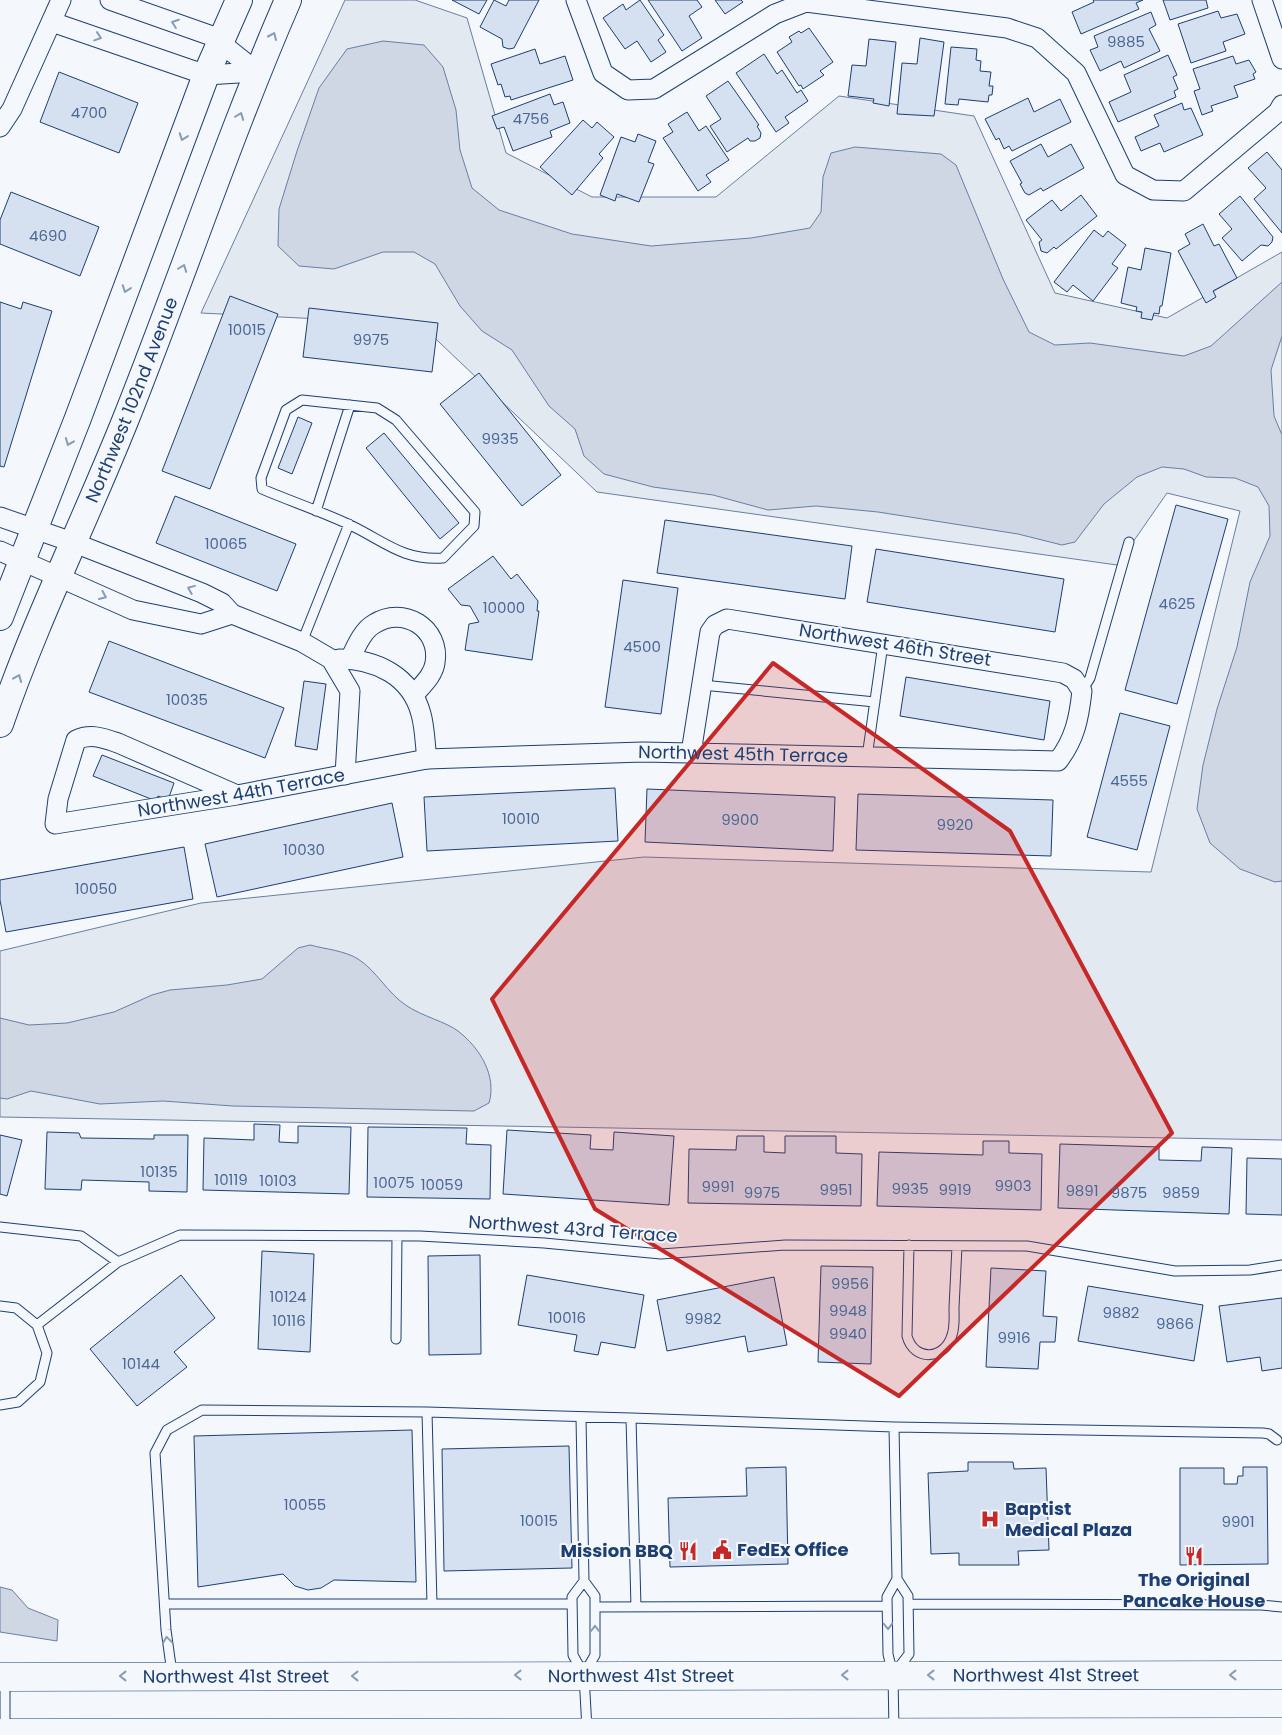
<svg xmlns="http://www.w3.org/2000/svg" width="1282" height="1735" viewBox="0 0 1282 1735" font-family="Poppins,sans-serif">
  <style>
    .green { fill: #e3e9f0; stroke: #687fa3 }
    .water { fill: #cfd7e4; stroke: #687fa3 }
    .building { fill: #d5e0f0; stroke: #1d3f73 }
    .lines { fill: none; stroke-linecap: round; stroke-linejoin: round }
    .lane-casing { stroke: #1d3f73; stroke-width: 11 }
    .street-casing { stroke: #1d3f73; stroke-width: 21 }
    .secondary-casing { stroke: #1d3f73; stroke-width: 28 }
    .primary-casing { stroke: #1d3f73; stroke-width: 29 }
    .lane { stroke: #f4f7fb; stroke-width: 9 }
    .street { stroke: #f4f7fb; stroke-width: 19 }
    .secondary { stroke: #f4f7fb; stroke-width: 26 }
    .primary { stroke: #f4f7fb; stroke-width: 28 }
    .oneway { stroke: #889bb7 }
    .marked { fill: #c62828; fill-opacity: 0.2; stroke: #c62828; stroke-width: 4; stroke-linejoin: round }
    .labels { text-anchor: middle; stroke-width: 4; stroke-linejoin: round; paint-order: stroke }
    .number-label { font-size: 15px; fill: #4b6792 }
    .street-label { font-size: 18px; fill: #1d3f73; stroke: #f4f7fb }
    .poi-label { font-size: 18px; font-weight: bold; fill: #1d3f73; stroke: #f4f7fb; text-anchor: start }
  </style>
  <rect width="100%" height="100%" fill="#f4f7fb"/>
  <!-- green -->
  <path class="green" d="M345,0H415L467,18L506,153L592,197H716L839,96L974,116L1055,293L1167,318L1282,252V1140L0,1117V951L201,903L644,857L1151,872L1240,511L1167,493L1117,565L597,492L420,324L201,313Z"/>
  <!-- water -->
  <path class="water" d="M383,41L424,45L443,67L456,110L460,150L472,188L499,210L572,234L651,246L751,238L810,228L821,212L823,177L831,153L855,147L941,154L956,165L1003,279L1029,332L1055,345L1090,343L1184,356L1211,346L1282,282V336L1271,370L1274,416L1282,435V881L1275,882L1240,869L1210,843L1197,809L1203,765L1217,709L1237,647L1250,582L1270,536L1269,506L1258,487L1235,478L1206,477L1184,469L1162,467L1137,477L1104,504L1075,542L1062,545L1018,534L878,512L816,506L768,510L713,495L653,487L604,474L584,456L575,429L549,406L512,350L482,331L460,306L435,264L414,252H383L334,269L299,266L278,246L279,209L297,151L319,88L347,49Z
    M310,945C325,949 346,951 358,959C377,971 387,993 407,1006C422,1016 446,1022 458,1031C480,1048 497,1076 489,1103L474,1111L233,1106L163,1101L100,1104L31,1091L7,1099L0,1098V1018L29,1025L67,1023L114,1012L152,995L170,990L227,985L262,979L298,948Z
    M0,1587L12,1590L28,1608L58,1620L57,1641L0,1632Z"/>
  <!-- building -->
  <path class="building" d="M452,0H487L479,14Z
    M494,0L506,6L509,0H539L514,48L509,49L503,47L502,39L480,27Z
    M640,0L664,35L658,40L666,52L651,62L637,41L625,49L603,18L623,4L626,10Z
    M648,0H697L702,7L689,16L702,38L682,51Z
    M715,0H741L743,2L725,14Z
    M1093,0H1143L1136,3L1139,9L1081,34L1072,12L1094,2Z
    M1163,0H1206L1208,8L1170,20Z
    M1218,11L1221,18L1237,14L1245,34L1223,42L1226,51L1191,63L1178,24Z
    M1151,12L1156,25L1149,29L1160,51L1124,68L1121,61L1100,71L1090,50L1098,47L1094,36Z
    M809,28L833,62L820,71L824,75L803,89L801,85L799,86L777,52L792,42L789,37L799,31L801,33Z
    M920,38L944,42L934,116L897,114L902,63L917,64Z
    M869,39L896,42L889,106L873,103L874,99L848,96L852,65L866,66Z
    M951,47L977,49L976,60L981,61L980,71L991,72L989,86H993L992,95H989L988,102L959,99L958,105L945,104Z
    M535,49L540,64L565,56L573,80L511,100L510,96L505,97L501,84L498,85L491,64Z
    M764,54L777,74L782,70L797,93L801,90L808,101L785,117L789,123L776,132L736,73Z
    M1168,55L1177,75L1173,77L1178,89L1174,91L1176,97L1118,122L1109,102L1131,92L1124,75Z
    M1233,56L1236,64L1249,60L1256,72L1253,74L1255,79L1234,86L1238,97L1211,106L1213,111L1202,115L1194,91L1200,89L1193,69Z
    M59,72L138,103L119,153L40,122Z
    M728,81L759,125L757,126L761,133L760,138L755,141H750L748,138L727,152L710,126L721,119L706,96Z
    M550,94L554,105L563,102L570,123L550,131L552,137L513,151L504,127L497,129L492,116Z
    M1028,98L1034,112L1060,99L1071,122L1012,151L1009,146L1004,149L999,138L996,140L985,119Z
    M1182,103L1184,110L1191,108L1203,135L1164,152L1160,143L1141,151L1135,137L1159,126L1154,115Z
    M687,112L699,131L706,126L729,160L706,175L711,182L698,191L663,138L673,132L668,124Z
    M583,120L592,128L597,122L614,137L599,154L603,158L572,195L540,167Z
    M638,134L656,141L648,162L654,164L639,202L617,194L615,201L600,195L621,137L635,142Z
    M1041,144L1048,157L1071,144L1084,168L1043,191L1041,188L1029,195L1025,193L1020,184L1022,183L1010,161Z
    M1267,152L1282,170V233L1254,199L1266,188L1248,168Z
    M11,192L99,227L80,276L0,244V220Z
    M1081,195L1097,216L1056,249L1054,247L1047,253L1041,251L1039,242L1042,240L1026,220L1052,200L1061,211Z
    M1240,196L1273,237L1272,242L1268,246L1261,245L1242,261L1222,238L1232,229L1219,214Z
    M1203,224L1214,246L1219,244L1237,278L1213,291L1216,297L1206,303L1178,251L1190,244L1185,234Z
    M1094,230L1103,237L1108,231L1126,245L1112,264L1118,268L1093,301L1073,285L1067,292L1054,282Z
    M1145,248L1171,253L1162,306H1160L1159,314L1154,313L1152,320L1141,318L1142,312L1136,311L1137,307L1121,303L1128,267L1141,270Z
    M230,296L278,314L210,489L162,471Z
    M0,302L21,309L23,302L52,311L4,467L0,466Z
    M309,308L438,323L432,372L303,357Z
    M479,373L561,475L522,506L440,404Z
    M298,417L312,423L292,474L278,468Z
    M384,433L459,523L440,539L366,448Z
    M175,496L296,544L277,591L156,543Z
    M1176,505L1228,519L1177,704L1125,690Z
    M665,520L852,546L845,599L657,573Z
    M876,549L1064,579L1055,632L867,602Z
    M493,556L511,579L517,574L538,601L537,611H539L532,660L465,650L469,624L479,622L470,606L461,605L448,589Z
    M623,580L678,588L661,714L605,707Z
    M109,641L284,708L265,758L89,692Z
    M906,677L1050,701L1044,740L900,716Z
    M304,681L326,684L317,750L295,746Z
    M1120,713L1170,726L1137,850L1087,837Z
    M102,755L174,783L168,800L158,796L156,801L93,776Z
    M615,788L618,841L427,851L424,797Z
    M647,789L835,797L833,851L645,842Z
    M858,794L1053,800L1051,856L856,850Z
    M392,803L403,857L217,897L205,844Z
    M184,847L193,899L6,932L0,900V880Z
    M254,1124L280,1125L279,1142L298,1143V1126L351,1127L349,1194L203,1190L204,1138L254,1140Z
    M368,1127L467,1128L466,1144L491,1145L490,1199L367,1197Z
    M507,1130L591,1135L590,1149L613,1150L614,1132L674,1136L669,1205L503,1194Z
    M47,1132L79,1133L81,1138L154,1139V1135H188L187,1192L149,1191V1182L82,1180L81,1190L45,1189Z
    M0,1135L22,1140L7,1196L0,1194Z
    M737,1136H764V1152L785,1153V1136H836V1153L862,1154L861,1206L688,1203L689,1149L736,1150Z
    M983,1141H1009V1153L1042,1154L1041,1210L877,1206L879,1152L983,1155Z
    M1060,1144L1159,1147V1160L1201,1161L1202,1147L1232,1148L1229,1214L1058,1208Z
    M1247,1158L1282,1159V1215L1246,1214Z
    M262,1251L314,1254L310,1352L258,1349Z
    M480,1255L481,1354L429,1355L428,1256Z
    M821,1266L873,1267L871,1364L818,1362Z
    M991,1268L1046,1271L1043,1316L1057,1317L1055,1342H1040L1038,1369L986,1367Z
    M181,1275L215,1318L174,1352L187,1367L137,1406L90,1349Z
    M527,1275L644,1295L635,1348L601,1342L598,1355L574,1351L577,1335L518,1325Z
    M774,1277L787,1345L748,1352L745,1336L667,1351L657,1300Z
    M1088,1286L1203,1305L1194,1361L1078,1341Z
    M1282,1298V1368L1262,1371L1260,1357L1227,1362L1219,1306Z
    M412,1430L416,1582L334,1580L321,1588L308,1590L295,1586L283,1574L198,1587L194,1436Z
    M569,1446L572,1568L444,1571L442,1449Z
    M968,1462H1013L1014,1469L1046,1468L1049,1550L1018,1551L1019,1565H959V1553L931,1554L928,1473L968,1471Z
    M786,1467L788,1564L670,1567L668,1498L747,1496L746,1468Z
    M1243,1467H1267L1268,1564L1180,1565V1468H1224V1484H1237L1238,1476H1243Z"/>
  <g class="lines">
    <!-- lane casing -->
    <g class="lane-casing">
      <path id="lane" d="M302,400L377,408L396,420L475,512L474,526L443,558C402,561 383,540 348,524C320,511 290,501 262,489L261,478L286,410Z
        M316,511L350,405
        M302,642L349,524
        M702,685L875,702
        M1082,691L1090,678L1129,542
        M867,757L883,644
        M0,1227L81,1236L118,1262
        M909,1245L907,1336C914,1362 945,1360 952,1335C955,1327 954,1316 954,1308C955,1287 956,1266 957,1246
        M0,1306L16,1308L37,1325L47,1353L40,1382L18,1402L0,1405
        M37,1325L118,1262L180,1235L420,1236L544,1243L661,1254L785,1245L1027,1246L1175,1271L1250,1270L1282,1265
        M396,1339L397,1236
        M427,1412L432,1604
        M581,1417L584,1581L595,1596V1655L586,1671
        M631,1418L894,1427L1263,1433L1269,1434L1277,1440
        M584,1581L572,1597L573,1655L584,1675L587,1729
        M165,1604H572
        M909,1604L1261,1605L1282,1607
        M595,1607L887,1606
        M896,1671L909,1654L908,1596L897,1579
        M172,1673L166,1630L155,1453L167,1430L202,1410L427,1412L631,1418L636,1607
        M5,1679V1731
        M894,1731L893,1675L888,1654L887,1597L897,1579L894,1427"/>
    </g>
    <!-- street casing -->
    <g class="street-casing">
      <g id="street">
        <path d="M110,0L212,36L257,72"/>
        <path d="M576,0L603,73L628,90L654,89L775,14L806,2L1007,28L1037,38L1076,73L1125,175L1153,190L1184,191L1278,112L1282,105"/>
        <path d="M1262,0L1282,59"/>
        <path d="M52,22L206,75L257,72"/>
        <path d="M0,127L12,109L61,0"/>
        <path d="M0,517L72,542L202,593L222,603L232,614L302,642L331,659L350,691L345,775"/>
        <path d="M0,551L133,610L201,624L232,614"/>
        <path d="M339,659C376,659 411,676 421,714C425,728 425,745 427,759"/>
        <path d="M350,659C356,647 362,631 374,624C403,605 441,628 435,663C433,676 422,685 414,695"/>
        <path id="s1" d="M237,795L118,743C103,738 91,733 76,740L58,799L55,824L237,795L427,759L643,752L1058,761C1075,739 1079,718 1082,691L1074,679L1063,673L727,619L715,625L710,632L691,753"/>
      </g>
    </g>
    <!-- secondary casing -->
    <g class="secondary-casing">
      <g id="secondary">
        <path d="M0,617L78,418L206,75L239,0"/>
        <path id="s2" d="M0,724C36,619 86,519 127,416C182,278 229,136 288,0"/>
      </g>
    </g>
    <!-- primary casing -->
    <g class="primary-casing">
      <g id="primary">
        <path id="s3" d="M0,1677L1282,1675"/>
        <path d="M0,1733L1282,1732"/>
      </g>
    </g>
    <!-- lane -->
    <use href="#lane" class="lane"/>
    <!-- street -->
    <use href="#street" class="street"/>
    <!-- secondary -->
    <use href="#secondary" class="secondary"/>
    <!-- primary -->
    <use href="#primary" class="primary"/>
  </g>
  <!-- one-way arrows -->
  <defs><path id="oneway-chevron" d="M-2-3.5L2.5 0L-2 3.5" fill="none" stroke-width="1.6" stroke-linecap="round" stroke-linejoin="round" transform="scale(1.25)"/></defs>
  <g class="oneway">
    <use href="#oneway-chevron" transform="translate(175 23) rotate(-160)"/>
    <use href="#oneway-chevron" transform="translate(273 36) rotate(-66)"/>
    <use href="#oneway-chevron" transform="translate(98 37) rotate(18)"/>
    <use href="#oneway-chevron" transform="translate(240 116) rotate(-69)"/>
    <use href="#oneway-chevron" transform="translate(183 137) rotate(110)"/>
    <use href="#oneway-chevron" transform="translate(183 268) rotate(-69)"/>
    <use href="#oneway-chevron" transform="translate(126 289) rotate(110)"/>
    <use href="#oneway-chevron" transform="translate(69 442) rotate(112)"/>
    <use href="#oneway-chevron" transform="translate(191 589) rotate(-158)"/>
    <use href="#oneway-chevron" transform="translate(103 596) rotate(24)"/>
    <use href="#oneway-chevron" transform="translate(18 678) rotate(-68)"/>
    <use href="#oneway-chevron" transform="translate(888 1626) rotate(89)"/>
    <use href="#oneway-chevron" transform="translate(595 1629) rotate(-90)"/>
    <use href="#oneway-chevron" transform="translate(167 1640) rotate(-98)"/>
    <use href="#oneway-chevron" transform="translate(518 1675) rotate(180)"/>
    <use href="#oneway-chevron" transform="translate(845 1675) rotate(180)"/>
    <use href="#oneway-chevron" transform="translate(931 1675) rotate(180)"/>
    <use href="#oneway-chevron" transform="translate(1233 1675) rotate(180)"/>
    <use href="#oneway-chevron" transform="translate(123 1676) rotate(180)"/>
    <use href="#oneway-chevron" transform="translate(355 1676) rotate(180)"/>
  </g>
  <!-- marked area -->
  <path class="marked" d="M773,663L1010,831L1172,1133L899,1396L595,1209L492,999Z"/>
  <!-- icons -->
  <defs>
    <g id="hospital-bare" transform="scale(1.5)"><path d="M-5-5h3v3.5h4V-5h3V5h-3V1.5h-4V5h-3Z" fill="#c62828" stroke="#f4f7fb" stroke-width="2.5" paint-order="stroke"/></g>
    <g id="civic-bare" transform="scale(1.5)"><path d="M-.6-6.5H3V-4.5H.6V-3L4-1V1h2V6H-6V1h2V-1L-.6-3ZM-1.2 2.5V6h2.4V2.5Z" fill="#c62828" stroke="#f4f7fb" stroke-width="2.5" paint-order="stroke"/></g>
    <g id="restaurant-bare" transform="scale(1.5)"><path d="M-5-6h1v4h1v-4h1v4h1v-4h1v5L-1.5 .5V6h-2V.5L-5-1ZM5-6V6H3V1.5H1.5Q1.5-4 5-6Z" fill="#c62828" stroke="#f4f7fb" stroke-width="2.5" paint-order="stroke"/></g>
  </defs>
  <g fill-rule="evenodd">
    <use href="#hospital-bare" x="990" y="1519"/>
    <use href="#civic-bare" x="722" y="1550"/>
    <use href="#restaurant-bare" x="688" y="1551"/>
    <use href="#restaurant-bare" x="1194" y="1556"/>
  </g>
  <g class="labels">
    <!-- number labels -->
    <g class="number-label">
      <text x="1126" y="47">9885</text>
      <text x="89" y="118">4700</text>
      <text x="531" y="124">4756</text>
      <text x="48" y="241">4690</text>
      <text x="247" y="335">10015</text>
      <text x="371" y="345">9975</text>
      <text x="500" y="444">9935</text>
      <text x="226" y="549">10065</text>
      <text x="1177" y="609">4625</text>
      <text x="504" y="613">10000</text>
      <text x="642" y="652">4500</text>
      <text x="187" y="705">10035</text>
      <text x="1129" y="786">4555</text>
      <text x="521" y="824">10010</text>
      <text x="740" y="825">9900</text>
      <text x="955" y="830">9920</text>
      <text x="304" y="855">10030</text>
      <text x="96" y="894">10050</text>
      <text x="159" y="1177">10135</text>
      <text x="231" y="1185">10119</text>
      <text x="278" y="1186">10103</text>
      <text x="394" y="1188">10075</text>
      <text x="442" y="1190">10059</text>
      <text x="1013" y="1191">9903</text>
      <text x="718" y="1192">9991</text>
      <text x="910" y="1194">9935</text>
      <text x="836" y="1195">9951</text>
      <text x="955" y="1195">9919</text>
      <text x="1082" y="1196">9891</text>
      <text x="762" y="1198">9975</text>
      <text x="1129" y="1198">9875</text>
      <text x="1181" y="1198">9859</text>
      <text x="850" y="1289">9956</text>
      <text x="288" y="1302">10124</text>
      <text x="848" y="1316">9948</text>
      <text x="1121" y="1318">9882</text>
      <text x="567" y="1323">10016</text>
      <text x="703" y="1324">9982</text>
      <text x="289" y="1326">10116</text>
      <text x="1175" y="1329">9866</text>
      <text x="848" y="1339">9940</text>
      <text x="1014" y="1343">9916</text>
      <text x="141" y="1369">10144</text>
      <text x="305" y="1510">10055</text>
      <text x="539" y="1526">10015</text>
      <text x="1238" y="1527">9901</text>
    </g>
    <!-- street labels -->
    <g class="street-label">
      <text dy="6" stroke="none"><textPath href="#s2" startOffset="350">Northwest 102nd Avenue</textPath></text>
      <text transform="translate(895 645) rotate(9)" y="6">Northwest 46th Street</text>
      <text dy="6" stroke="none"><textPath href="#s1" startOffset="954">Northwest 45th Terrace</textPath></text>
      <text dy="6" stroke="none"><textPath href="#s1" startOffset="449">Northwest 44th Terrace</textPath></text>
      <text transform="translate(573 1229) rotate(4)" y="6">Northwest 43rd Terrace</text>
      <text dy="6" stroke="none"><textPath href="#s3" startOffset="641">Northwest 41st Street</textPath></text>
      <text dy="6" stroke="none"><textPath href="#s3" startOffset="1046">Northwest 41st Street</textPath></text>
      <text dy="6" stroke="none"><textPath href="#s3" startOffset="236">Northwest 41st Street</textPath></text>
    </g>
    <!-- poi labels -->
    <g class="poi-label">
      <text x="1005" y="1515">Baptist<tspan x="1005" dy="21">Medical Plaza</tspan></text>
      <text x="737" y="1556">FedEx Office</text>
      <text x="673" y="1557" text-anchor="end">Mission BBQ</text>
      <text x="1194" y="1586" text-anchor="middle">The Original<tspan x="1194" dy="21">Pancake House</tspan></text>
    </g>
  </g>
</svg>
